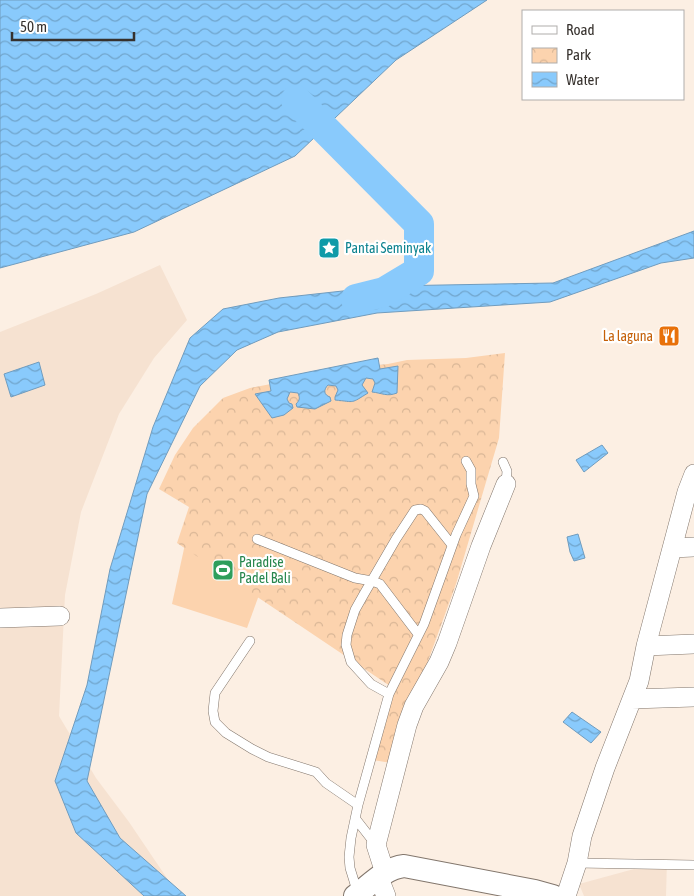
<svg xmlns="http://www.w3.org/2000/svg" width="694" height="896" viewBox="0 0 694 896" font-family="'Asap Condensed',sans-serif">
  <style>
    .built { fill: #f6e2d1 }
    .green { fill: #fcd3ae }
    .park { fill: url(#park-crowns) }
    .water { fill: url(#water-waves); stroke: #709cbe }
    .lines { fill: none; stroke-linecap: round; stroke-linejoin: round }
    .river { stroke: #89cafc; stroke-width: 30 }
    .service-casing { stroke: #82766c; stroke-width: 10 }
    .minor-casing { stroke: #82766c; stroke-width: 20 }
    .tertiary-casing { stroke: #82766c; stroke-width: 24 }
    .service { stroke: #fff; stroke-width: 9 }
    .minor { stroke: #fff; stroke-width: 19 }
    .tertiary { stroke: #fff; stroke-width: 22 }
    .labels { text-anchor: middle; stroke-width: 4.5; stroke-linejoin: round; paint-order: stroke }
    .culture-label { font-size: 14px; fill: #0d838f; stroke: #fff; text-anchor: start }
    .food-label { font-size: 14px; fill: #c56008; stroke: #fff; text-anchor: end }
    .leisure-label { font-size: 14px; fill: #27864d; stroke: #fff; text-anchor: start }
  </style>
  <defs>
    <pattern id="park-crowns" width="20" height="18" patternUnits="userSpaceOnUse" patternTransform="scale(1.25)"><rect width="20" height="18" fill="#fcd3ae"/><path d="M2 6a3 3 0 1 1 6 0M12 15a3 3 0 1 1 6 0" fill="none" stroke="#d9b696"/></pattern>
    <pattern id="water-waves" width="16" height="10" patternUnits="userSpaceOnUse" patternTransform="scale(1.25)"><rect width="16" height="10" fill="#89cafc"/><path d="M0 5q4-4 8 0t8 0" fill="none" stroke="#71a5cc"/></pattern>
  </defs>
  <rect width="100%" height="100%" fill="#fcefe3"/>
  <!-- built -->
  <path class="built" d="M160,265L187,320L154,358L119,414L81,512L65,595L59,716L96,778L129,822L179,896H0V332L96,294Z
    M667,860L666,896H584L579,884Z"/>
  <!-- green -->
  <path class="green" d="M195,498L280,537L247,628L172,604Z"/>
  <!-- park -->
  <path class="park" d="M505,353L499,438L456,584L391,763L373,760L390,686L177,543L189,507L159,489L175,455L193,428L223,398L250,388L359,367L388,364L407,360L466,358Z"/>
  <!-- water -->
  <path class="water" d="M0,0H487L396,60L295,156L134,232L0,268Z
    M694,231V258L661,263L550,302L377,313L278,332L237,350L200,386L147,494L87,781L120,838L186,896H144L76,833L55,781L87,685L110,569L153,427L190,338L223,309L279,298L388,286L553,283Z
    M378,358L380,369L398,366L397,393C387,397 382,393 372,392L375,383L373,379L366,378L362,385L368,393C350,404 356,402 335,400V397L338,390L336,386L328,385C323,390 324,395 330,397L331,401L315,409L297,407L296,404C300,400 300,398 298,393L290,392L287,399L289,403L292,404L293,408L284,415L272,418L255,394L271,391L269,380Z
    M39,362L45,385L11,397L4,374Z
    M602,445L608,453L584,472L576,460Z
    M578,534L585,558L574,561L570,552L567,537Z
    M572,712L601,732L591,743L563,722Z"/>
  <g class="lines">
    <!-- river -->
    <path class="river" d="M296,100L419,224V271L384,292L356,299"/>
    <!-- service casing -->
    <g class="service-casing">
      <path id="service" d="M503,462L507,471L506,484
        M257,539L355,578L372,581L380,584L418,634
        M250,641L215,693L213,711L215,722L226,733L252,749L268,757L316,772L326,783L358,805
        M389,694L371,684L351,662L346,645L347,635L355,610L364,594L396,539L415,510L421,509L425,511L452,545
        M355,818L376,845
        M577,863L694,865
        M358,894L350,868L349,857L351,838L358,805L389,694L424,624L456,535L474,496L471,484V470L466,461"/>
    </g>
    <!-- minor casing -->
    <g class="minor-casing">
      <path id="minor" d="M672,548L694,547
        M0,618L60,616
        M646,646L694,644
        M632,699L694,697
        M385,873L376,845L407,725L414,706L439,662L447,643L481,546L506,484
        M379,878L386,896
        M566,896L577,863L582,836L605,768L639,681L646,646L687,492L694,474"/>
    </g>
    <!-- tertiary casing -->
    <g class="tertiary-casing">
      <path id="tertiary" d="M355,896C370,885 385,868 404,866L535,891L553,896"/>
    </g>
    <!-- service -->
    <use href="#service" class="service"/>
    <!-- minor -->
    <use href="#minor" class="minor"/>
    <!-- tertiary -->
    <use href="#tertiary" class="tertiary"/>
  </g>
  <!-- icons -->
  <defs>
    <g id="sight-square" transform="scale(1.125)"><rect x="-9" y="-9" width="18" height="18" rx="4" fill="#0f9aa8" stroke="#fff"/><path d="M0-6L1.8-2.2L6-1.7L2.9 1.2L3.7 5.4L0 3.3L-3.7 5.4L-2.9 1.2L-6-1.7L-1.8-2.2Z" fill="#fff"/></g>
    <g id="restaurant-square" transform="scale(1.125)"><rect x="-9" y="-9" width="18" height="18" rx="4" fill="#e8710a" stroke="#fff"/><path d="M-5-6h1v4h1v-4h1v4h1v-4h1v5L-1.5 .5V6h-2V.5L-5-1ZM5-6V6H3V1.5H1.5Q1.5-4 5-6Z" fill="#fff"/></g>
    <g id="stadium-square" transform="scale(1.125)"><rect x="-9" y="-9" width="18" height="18" rx="4" fill="#2e9e5b" stroke="#fff"/><path d="M0-5a6.5 5 0 1 0 0 10a6.5 5 0 1 0 0-10ZM-3.5-1.8h7v3.6h-7Z" fill="#fff"/></g>
  </defs>
  <g fill-rule="evenodd">
    <use href="#sight-square" x="329" y="248"/>
    <use href="#restaurant-square" x="669" y="336"/>
    <use href="#stadium-square" x="223" y="570"/>
  </g>
  <g class="labels">
    <!-- culture labels -->
    <g class="culture-label">
      <text x="345" y="253">Pantai Seminyak</text>
    </g>
    <!-- food labels -->
    <g class="food-label">
      <text x="653" y="341">La laguna</text>
    </g>
    <!-- leisure labels -->
    <g class="leisure-label">
      <text x="239" y="567">Paradise<tspan x="239" dy="16">Padel Bali</tspan></text>
    </g>
  </g>
  <!-- legend -->
  <rect x="522" y="10" width="162" height="90" fill="#ffffff" stroke="#afadab"/>
  <rect x="532" y="26" width="25" height="8" fill="#ffffff" stroke="#afadab"/>
  <text x="566" y="35" font-size="15" fill="#36312d">Road</text>
  <rect x="532" y="48" width="25" height="15" fill="url(#park-crowns)" stroke="#afadab"/>
  <text x="566" y="60" font-size="15" fill="#36312d">Park</text>
  <rect x="532" y="72" width="25" height="15" fill="url(#water-waves)" stroke="#afadab"/>
  <text x="566" y="85" font-size="15" fill="#36312d">Water</text>
  <!-- scale -->
  <path d="M12 32v8h122v-8" fill="none" stroke="#36312d" stroke-width="2.5"/>
  <text x="20" y="32" font-size="15" fill="#36312d" stroke="#ffffff" stroke-width="4" paint-order="stroke">50 m</text>
</svg>
